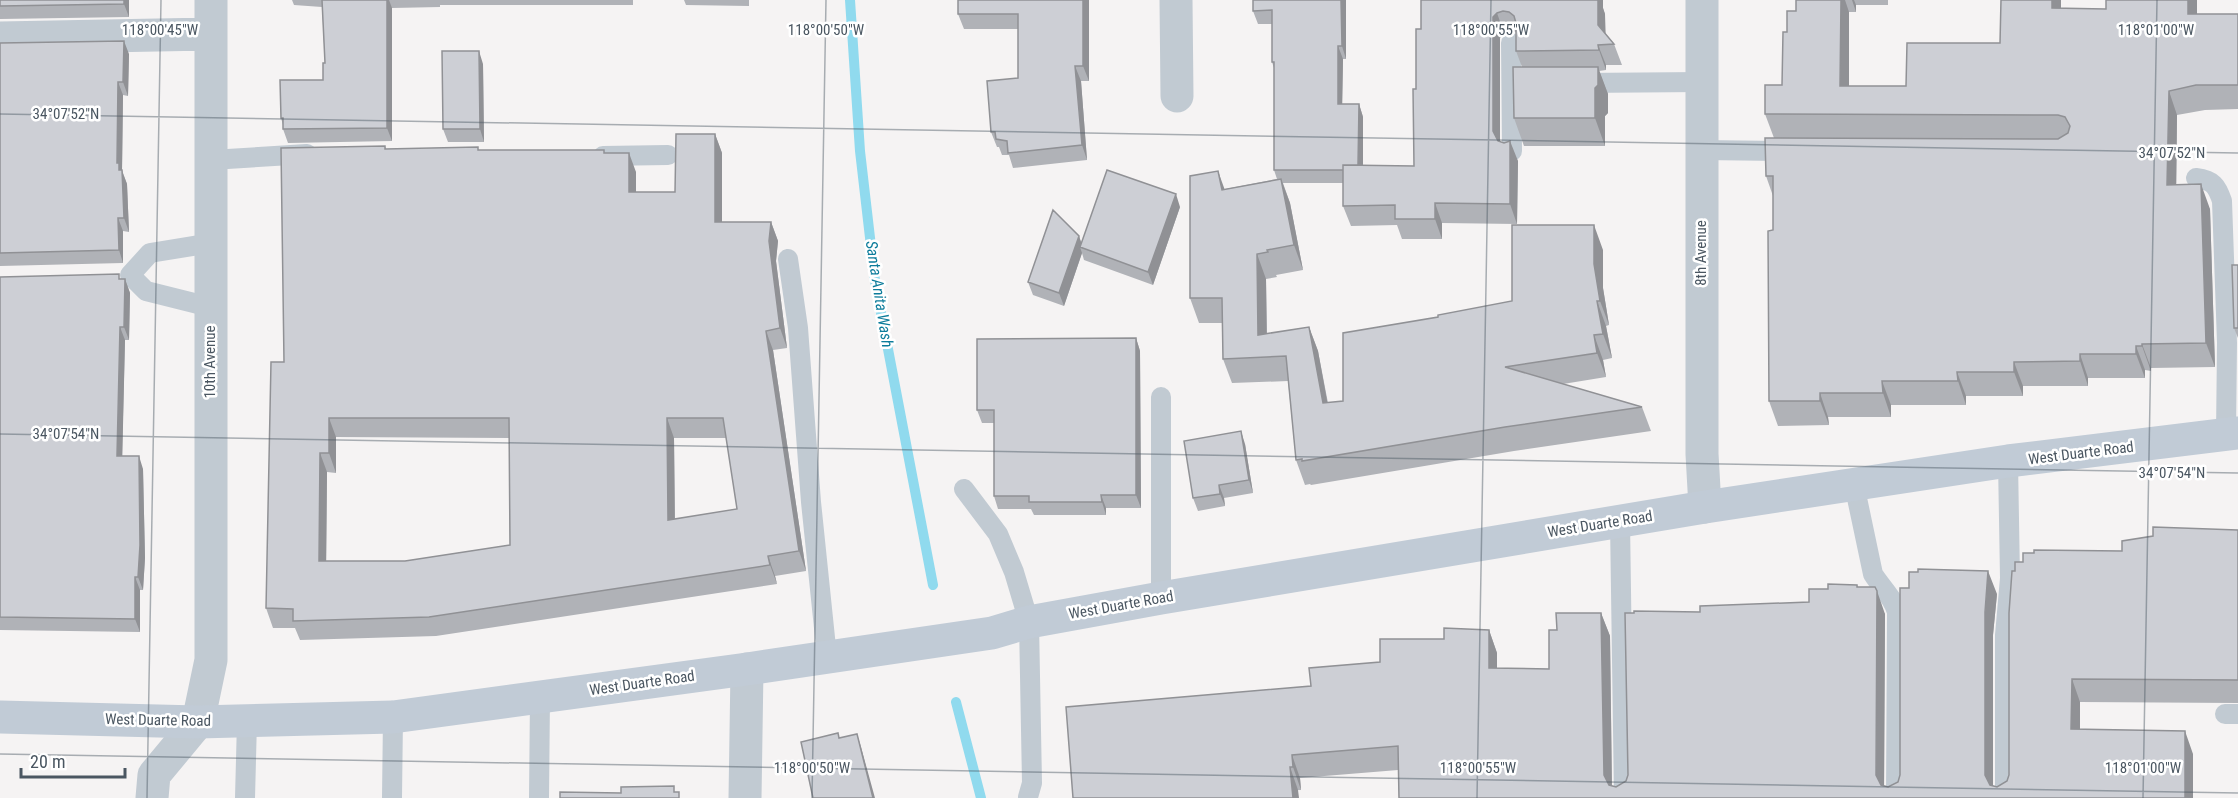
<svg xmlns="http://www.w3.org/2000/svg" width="2238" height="798" viewBox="0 0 2238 798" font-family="'Roboto Condensed',sans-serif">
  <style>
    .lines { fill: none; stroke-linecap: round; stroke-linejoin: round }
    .stream { stroke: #90daee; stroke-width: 10 }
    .lane { stroke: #c1cad2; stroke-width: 20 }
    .street { stroke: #c1cad2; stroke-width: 33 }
    .secondary { stroke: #c1cbd6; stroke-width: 33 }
    .wall { fill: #b0b2b7; fill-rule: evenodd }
    .shaded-wall { fill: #909195 }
    .building { fill: #cdcfd5; stroke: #909195; stroke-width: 1.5; fill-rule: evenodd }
    .ticks { fill: none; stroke: #4a5661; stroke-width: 1.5; stroke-opacity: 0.45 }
    .labels { text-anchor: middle; stroke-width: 5; stroke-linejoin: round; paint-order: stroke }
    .street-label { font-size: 15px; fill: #4a5661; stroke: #fff }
    .water-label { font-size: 16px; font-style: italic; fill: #0c7c9b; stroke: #fff }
    .ticks-label { font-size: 15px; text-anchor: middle; fill: #4a5661; stroke: #fff; stroke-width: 5; stroke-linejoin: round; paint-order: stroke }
  </style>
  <rect width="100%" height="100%" fill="#f5f3f3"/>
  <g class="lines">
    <!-- stream -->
    <path class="stream" d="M850,0L860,151L875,281L933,585
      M956,702L981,798"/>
    <!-- lane -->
    <path class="lane" d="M1511,43L1512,151
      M1579,83L1702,82
      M1701,150L1791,151
      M603,156L668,155
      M211,160L307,154
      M2196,178C2213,180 2217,186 2222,201L2227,343L2226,435
      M788,259L798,328L811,502L827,657
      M210,307L146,291L130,275L150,253L211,243
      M1854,484L1873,574C1881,587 1893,597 1897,612L1896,798
      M964,489L998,534L1014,572L1029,622L1032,783L1028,797
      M1620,521L1624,798
      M1161,598V397
      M2225,714H2238
      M245,798L247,721
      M392,798L393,717
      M539,798L540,697
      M2005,798V635L2010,578L2008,461"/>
    <!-- street -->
    <path class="street" d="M1176,0L1177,96
      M1702,0V454L1705,507
      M0,38L210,34
      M152,798L154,775L198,722L211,660V0
      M745,798L747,669"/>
    <!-- secondary -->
    <path class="secondary" d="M0,717L198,722L393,717L747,669L992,633L1029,622L1161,598L1705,507L2008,461L2238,433"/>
  </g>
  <!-- wall -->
  <path class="wall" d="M0,0H129V17L0,19Z
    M292,0H633V5H440V7L392,8V141L288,143L283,129V125L281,118L323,80L325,63L322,7L294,5Z
    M684,0H749V6L686,5Z
    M1089,0V81H1081L1087,160L1013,168L1009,155H1002L999,147H997L991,132L1018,78V29H964L958,14Z
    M1346,0V59H1343L1342,104H1359L1363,117V166H1414L1416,89L1421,29V0H1603V8L1605,14V33L1614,44L1622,65H1606V70L1599,71L1608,94V113L1605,116V146H1524L1514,118L1522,67L1516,51V32L1510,31L1504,33L1500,38V141L1518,161L1517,224L1442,223V239H1402L1397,225L1351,226L1343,206V183H1283L1290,203L1303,270L1276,275L1277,277L1266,279L1267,334L1309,327L1318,351L1328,403L1343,401L1438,317L1512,301L1603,250V288L1609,325L1606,326L1612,358L1603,360L1606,377L1563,384L1642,407L1651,431L1514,451L1311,485L1310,484L1305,485L1296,460L1288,381L1232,383L1223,359L1222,323H1199L1190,298L1225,189L1277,179L1274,170V68L1272,62V24H1258L1253,11Z
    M1796,0H1888V5H1856V12H1849V86H1906L2000,43L2001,0H2061V8L2197,14H2238V109L2205,110L2177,115L2176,185L2210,209L2215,367L2151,368V371L2145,370V378H2088V386H2023V396H1966V405H1891V417H1828L1829,425L1778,426L1769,401L1773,230V196L1766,176L1774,138L1765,114L1782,85L1787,32L1796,11Z
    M0,43L129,54L128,96L123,95L122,170L127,184L129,232L123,231V263L0,266Z
    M483,64L484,142H448L443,129Z
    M715,134L722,153V222H771L778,241L776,261L787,348L773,350L806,571L775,576L777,584L436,636L300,640L295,628H273L266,608L284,362L385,146L386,149L479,150L605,153L636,172V192H675ZM336,437L509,438L510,545L405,561H326L327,472L336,473ZM674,438H726L737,509L675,519Z
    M1180,207L1153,285L1084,260L1082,253L1064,306L1033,295L1028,282L1079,236L1081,242Z
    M2238,265V338L2234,328Z
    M0,277L125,279L130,293L129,340H125L122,456L143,469L145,558L143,590H140V632L0,630Z
    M1136,338L1140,351L1141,508H1106V515H1034L1031,509H998L994,496V423H982L977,410Z
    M1245,444L1253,493L1224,498L1225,506L1198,511L1193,498Z
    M2238,530V703L2080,702V729L2193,754V798H1399L1398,770L1300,778L1301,790L1073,798L1311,686L1444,639L1489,630L1497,653V668L1549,669L1557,630L1601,613L1610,636L1612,786L1616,787L1626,781L1700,612L1809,602L1828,589L1857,585L1858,587L1885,614L1884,786L1888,787L1898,782L1997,594L1993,635V786L1997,787L2007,781L2009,775L2015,571Z"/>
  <!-- shaded-wall -->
  <path class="shaded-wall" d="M124,0H129V17L124,4Z
    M387,0H389L392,8V141L387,128Z
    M1083,0H1089V81L1083,66Z
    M1341,0H1346V59L1342,46Z
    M1598,0H1603V8L1605,14L1606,45L1598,25Z
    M1841,0H1845L1849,12V110L1840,86Z
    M1852,0H1854L1856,5V12Z
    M2052,0H2061V32L2052,8Z
    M2188,0H2197V38L2188,14Z
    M1497,13L1504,33L1500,38V151L1493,131V17Z
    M124,41L129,54L128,96L123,82Z
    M1598,45L1606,65V70L1599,50Z
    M1338,46L1343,59L1342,117L1338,104Z
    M479,51L483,64L484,142L480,129Z
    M1075,66L1081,81L1087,160L1082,145Z
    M1598,67L1608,94V113L1605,116V146L1595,118V88Z
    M118,82L123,95L122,171L127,184L129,232L124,218L117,163Z
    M2169,91L2177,115L2176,209L2167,185Z
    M1359,104L1363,117V183L1358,170Z
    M715,134L722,153V241L715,222Z
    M1510,141L1518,161L1517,224L1510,204Z
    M629,153L636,172V211L629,192Z
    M1218,171L1227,196L1222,190Z
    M1281,179L1290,203L1303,270L1294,245Z
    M2201,184L2210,209L2215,367L2206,343Z
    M1176,194L1180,207L1153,285L1148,272Z
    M1435,203L1442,223V239L1435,219Z
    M118,218L123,231V263L119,250Z
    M771,222L778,241L776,261L787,348L780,328L769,241Z
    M1594,225L1603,250V288L1609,325L1600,301L1594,264Z
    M1079,236L1083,248L1080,247L1082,253L1064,306L1059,293Z
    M1257,254L1266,279L1267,357L1258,335Z
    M125,279L130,293L129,340L124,327Z
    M1597,301L1606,326L1612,358L1603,334Z
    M120,327L125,340L122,469L117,456Z
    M1309,327L1318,351L1332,428L1323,403Z
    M766,331L773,350L806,571L799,551Z
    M1594,335L1603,360L1606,377L1597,353Z
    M1136,338L1140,351L1141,508L1136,495Z
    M2142,344L2151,368V371L2142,346Z
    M2136,346L2145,370V378L2136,354Z
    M2080,354L2088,378V386L2080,361Z
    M2014,362L2023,386V396L2014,372Z
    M1957,372L1966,396V405L1958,381Z
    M1882,381L1891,405V417L1883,393Z
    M1820,393L1828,417L1829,425L1820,401Z
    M329,418L336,437V473L329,453Z
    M667,418L674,438L675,539L668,520Z
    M1241,431L1245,444L1253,493L1249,480Z
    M320,453L327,472L326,581L319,561Z
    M139,456L143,469L145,558L143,590L138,577Z
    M1219,485L1224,498L1225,506L1220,494Z
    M1101,495L1106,508V515L1102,502Z
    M768,556L775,576L777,584L770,565Z
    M1988,571L1997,594L1993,635V798L1985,775V612Z
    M135,577L140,590V632L135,619Z
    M1877,591L1885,614L1884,798L1876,775Z
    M1601,613L1610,636L1612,798L1604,775Z
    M1489,630L1497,653V691L1489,668Z
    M2072,679L2080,702V752L2071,729Z
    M2185,731L2193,754V798H2185Z
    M857,734L861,747L875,798H873Z
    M1292,755L1300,778L1301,790L1293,767Z
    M1290,767L1298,790L1299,798H1293Z"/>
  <!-- building -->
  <path class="building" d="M0,0H124V4L0,6Z
    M322,0H387V128L283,129V118H281L280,80H323V63H325Z
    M958,0H1083V66H1075L1082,145L1008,153L1007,141L996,139L995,132H991L987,81L1018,78V14H958Z
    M1253,0H1341L1342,46H1338V104H1359L1358,165H1343V170H1274V62H1272V10L1253,11Z
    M1421,0H1598V25L1614,44L1598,45L1599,50L1516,51V23L1514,16L1509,12L1503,11L1497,13L1493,17V131L1498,141L1504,143L1510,141V204L1435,203V219H1395V205L1343,206V165L1414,166L1413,89H1416V29H1421Z
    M1796,0H1841L1840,86H1906L1907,43H2000L2001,0H2052V8L2106,9V0H2188V14H2238V85H2196L2169,91L2167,185L2201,184L2206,343L2142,344V346H2136V354H2080V361L2014,362V372H1957L1958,381H1882L1883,393H1820V401H1769L1768,231L1773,230V176H1766L1765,138L2058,139L2068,133L2070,126L2065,117L2058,115L1765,114V85H1782L1783,32H1787V11H1796Z
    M124,41L123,82H118L117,163H119V170H122L124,218H118L119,250L0,253V43Z
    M442,51H479L480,129H443Z
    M1513,67H1598V85L1595,88V118H1514Z
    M676,134H715V222H771L769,241L780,328L766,331L799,551L768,556L770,565L429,617L293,621V609L266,608L271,362H284L281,148L385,146V149L478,147V150H604V153H629V192H675ZM329,418H509L510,545L405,561H319L320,453H329ZM667,418H723L737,509L668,520Z
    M1107,170L1176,194L1148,272L1080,247Z
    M1218,171L1222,190L1281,179L1294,245L1267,250L1268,252L1257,254L1258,335L1309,327L1323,403L1343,401V333L1438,317V315L1512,301V225H1594V264L1600,301H1597L1603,334L1594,335L1597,353L1505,367L1642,407L1505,427L1302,461V459L1296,460L1286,356L1223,359L1222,298H1190V176Z
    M1053,210L1079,236L1059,293L1028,282Z
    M2232,265H2238V328H2234Z
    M119,274V279H125L124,327H120L117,456H139L140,545L138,577H135V619L0,617V277Z
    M1136,338V495H1101L1102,502H1029V496H994V410H977V339Z
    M1241,431L1249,480L1219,485L1220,494L1193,498L1184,441Z
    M2153,527L2238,530V680L2072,679L2071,729L2185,731V798H1399L1398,746L1292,755L1293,767H1290L1293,798H1073L1066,707L1311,686L1309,668L1380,662V639H1444V628L1489,630V668L1549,669V630H1557L1556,613H1601L1604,775L1609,785L1616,787L1626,781L1628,775L1625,613H1634V611L1700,612V606L1809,602V589H1828V584L1857,585V587H1875L1877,591L1876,775L1881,785L1888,787L1898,782L1900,775V588H1909V572H1918V569L1988,571L1985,612V775L1990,785L1997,787L2007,781L2009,775V613L2012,571H2015V562H2023V553H2034V550L2122,551V541L2153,536Z
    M838,733L839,738L857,734L873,798H813L801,742Z
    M674,786V792H679V798H560V792L621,793V787Z"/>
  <!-- ticks -->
  <path class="ticks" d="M0,114L2238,153M0,434L2238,473M0,754L2238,793M147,798L161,0M812,798L826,0M1477,798L1491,0M2143,798L2157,0"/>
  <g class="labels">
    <!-- street labels -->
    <g class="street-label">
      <text transform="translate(1701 253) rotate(-90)" y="5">8th Avenue</text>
      <text transform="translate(210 362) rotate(-90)" y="5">10th Avenue</text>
      <text transform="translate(2081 453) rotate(-7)" y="5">West Duarte Road</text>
      <text transform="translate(1600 524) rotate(-9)" y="5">West Duarte Road</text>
      <text transform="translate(1121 605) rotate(-10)" y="5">West Duarte Road</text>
      <text transform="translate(642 683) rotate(-8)" y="5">West Duarte Road</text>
      <text transform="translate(158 720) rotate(1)" y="5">West Duarte Road</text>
    </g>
    <!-- water labels -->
    <g class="water-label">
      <text transform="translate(880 294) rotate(81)" y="6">Santa Anita Wash</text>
    </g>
  </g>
  <g class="ticks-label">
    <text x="160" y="35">118°00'45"W</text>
    <text x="826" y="35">118°00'50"W</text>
    <text x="1491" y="35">118°00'55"W</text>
    <text x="2156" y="35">118°01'00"W</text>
    <text x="66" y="119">34°07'52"N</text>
    <text x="2172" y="158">34°07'52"N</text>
    <text x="66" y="439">34°07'54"N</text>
    <text x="2172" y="478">34°07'54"N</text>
    <text x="812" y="773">118°00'50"W</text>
    <text x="1478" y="773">118°00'55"W</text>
    <text x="2143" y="773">118°01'00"W</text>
  </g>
  <!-- scale -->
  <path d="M21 768v9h104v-9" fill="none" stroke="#4a5661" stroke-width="3"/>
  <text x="30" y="768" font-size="18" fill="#4a5661" stroke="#ffffff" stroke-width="4.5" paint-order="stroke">20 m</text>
</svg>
